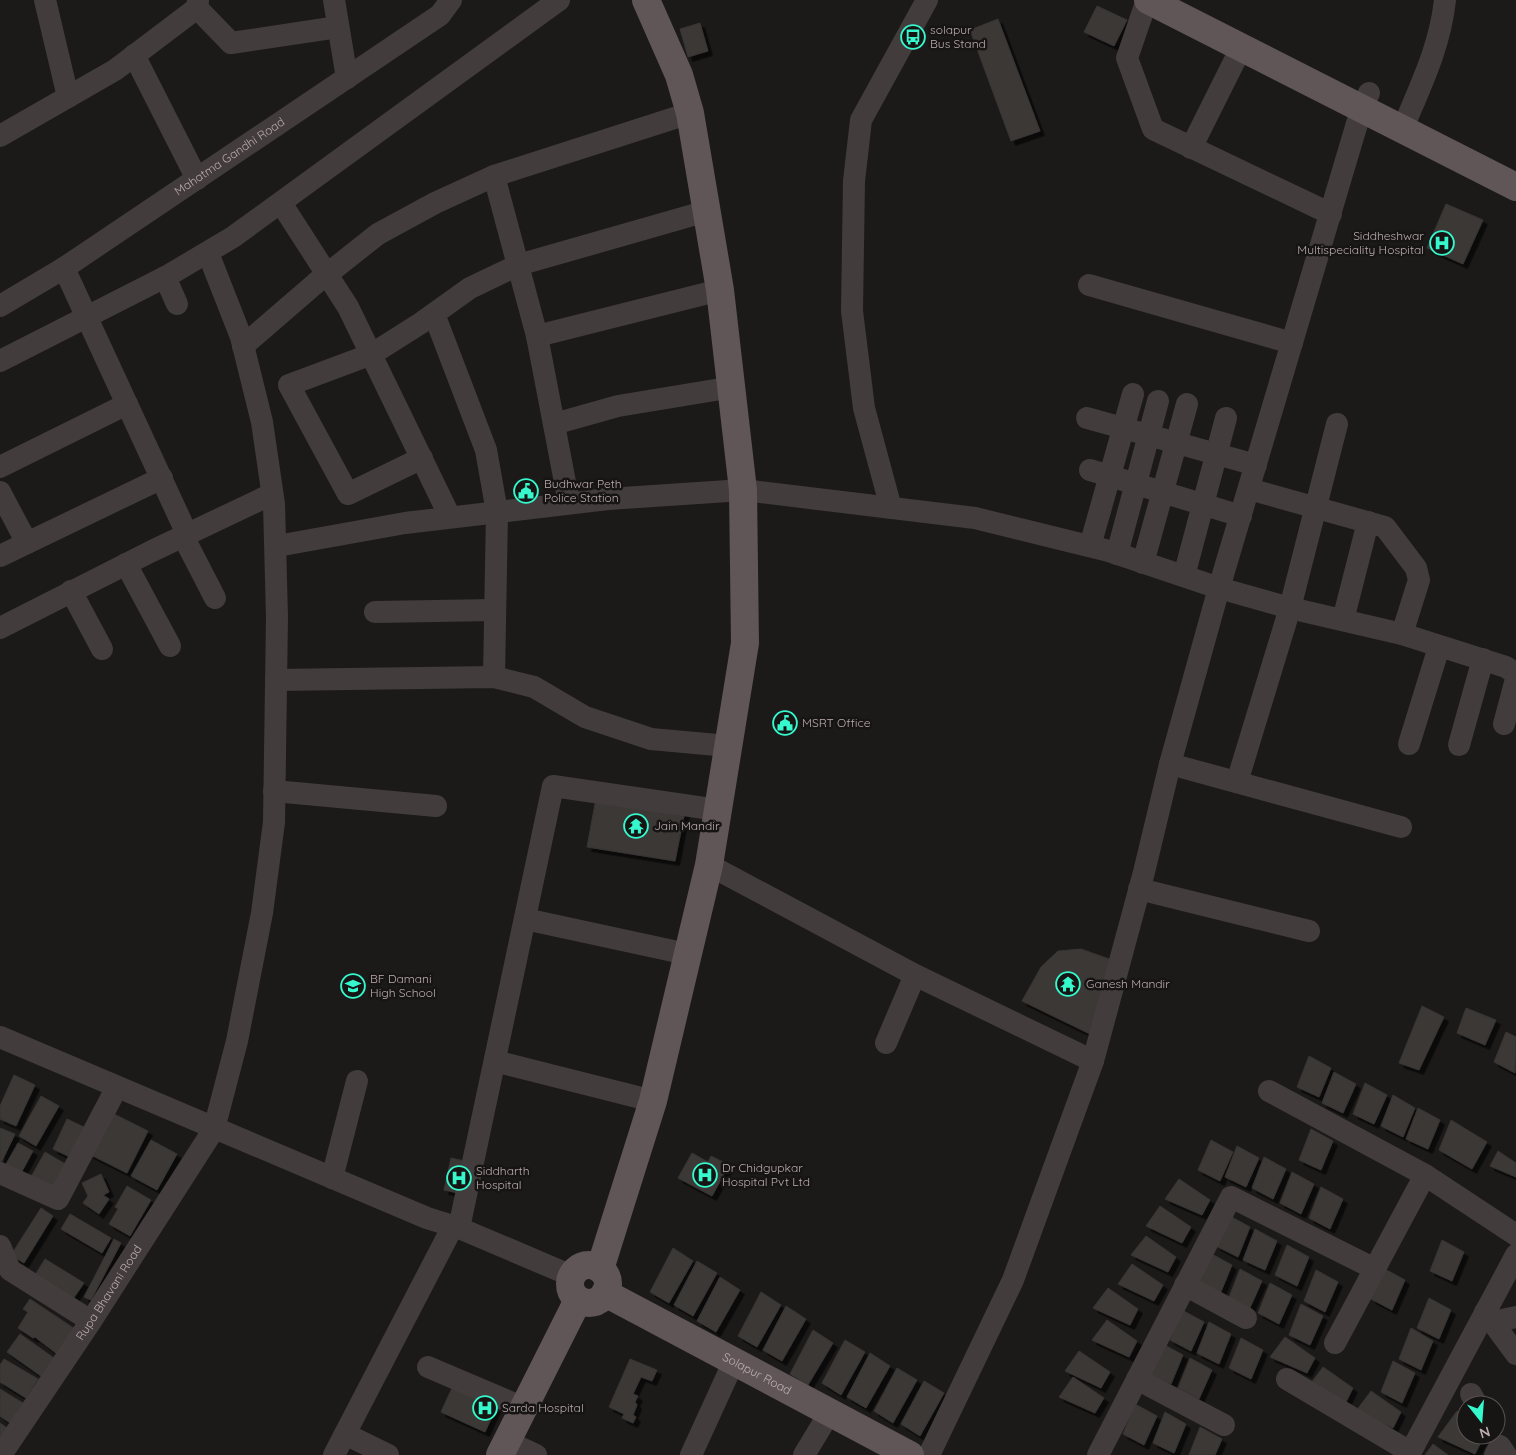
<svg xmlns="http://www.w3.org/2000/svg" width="1516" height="1455" viewBox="0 0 1516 1455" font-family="Quicksand,sans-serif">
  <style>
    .building { fill: #3b3736; stroke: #383433; filter: url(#shadow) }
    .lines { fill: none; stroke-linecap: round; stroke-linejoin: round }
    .minor { stroke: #433c3d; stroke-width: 22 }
    .major { stroke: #605657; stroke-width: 28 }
    .labels { text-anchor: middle; stroke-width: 5; stroke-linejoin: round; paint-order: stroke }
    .poi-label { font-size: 12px; fill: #bcacaf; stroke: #171514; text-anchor: start }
    .street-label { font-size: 12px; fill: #bcacaf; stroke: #171514 }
  </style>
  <defs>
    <filter id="shadow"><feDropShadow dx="4.5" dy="4.5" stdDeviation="0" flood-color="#0009"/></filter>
  </defs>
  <rect width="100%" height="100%" fill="#1c1a19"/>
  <!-- building -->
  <path class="building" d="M1097,6L1127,20L1114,46L1084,32Z
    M998,19L1040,131L1011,141L970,30Z
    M700,23L708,51L688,57L680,29Z
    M1446,204L1483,220L1463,264L1427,248Z
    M597,793L686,806L675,861L587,847Z
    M1081,949L1112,960L1090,1034L1022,1001L1041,967L1058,951Z
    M1422,1006L1444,1017L1419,1070L1399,1063Z
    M1466,1008L1496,1020L1485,1045L1457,1033Z
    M1506,1032L1516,1037L1515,1073L1494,1062Z
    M1309,1056L1331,1068L1319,1097L1297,1087Z
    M1334,1072L1356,1084L1343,1113L1322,1103Z
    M14,1075L35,1085L16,1126L0,1119V1106Z
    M1365,1083L1387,1095L1374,1124L1353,1114Z
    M1393,1095L1415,1108L1403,1137L1381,1126Z
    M41,1096L59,1106L36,1146L19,1136Z
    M1418,1108L1440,1120L1428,1149L1406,1139Z
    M110,1112L148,1131L127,1173L89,1154Z
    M67,1119L86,1128L72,1158L53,1149Z
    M1451,1120L1487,1142L1472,1169L1439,1150Z
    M0,1128L15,1134L1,1163H0Z
    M1311,1129L1333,1141L1321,1170L1299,1160Z
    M151,1140L177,1154L157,1190L131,1176Z
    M1211,1140L1233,1152L1220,1181L1198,1170Z
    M18,1143L33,1151L20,1175L5,1166Z
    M1237,1146L1259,1158L1246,1187L1225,1177Z
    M1498,1151L1516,1163V1177L1490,1166Z
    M45,1152L67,1165L53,1190L31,1177Z
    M692,1153L708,1162L711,1156L729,1165L712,1196L678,1178Z
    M1264,1157L1286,1169L1273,1199L1252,1188Z
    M451,1158L469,1162L463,1194L444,1190Z
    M1292,1172L1314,1184L1301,1214L1280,1203Z
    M101,1174L109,1192L103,1195L109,1199L99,1214L83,1203L88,1196L82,1183Z
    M1179,1179L1210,1200L1202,1215L1165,1199Z
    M127,1186L151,1200L130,1236L109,1224L118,1209L115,1207Z
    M1321,1187L1343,1199L1330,1229L1309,1218Z
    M1160,1206L1191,1227L1182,1243L1146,1226Z
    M41,1208L53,1216L24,1263L11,1255Z
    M70,1214L111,1238L102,1253L61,1229Z
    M1228,1215L1250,1227L1238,1257L1216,1246Z
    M1255,1229L1277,1241L1265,1270L1243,1260Z
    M1146,1236L1176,1257L1168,1272L1131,1255Z
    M114,1239L121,1243L91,1300L84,1297Z
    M1442,1240L1464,1252L1452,1281L1430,1271Z
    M1287,1245L1309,1257L1297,1286L1275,1275Z
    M673,1248L693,1261L669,1303L650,1292Z
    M1210,1253L1232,1265L1220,1294L1198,1283Z
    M45,1259L84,1283L73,1299L35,1275Z
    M697,1261L717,1273L693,1316L674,1305Z
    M1132,1264L1163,1285L1154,1301L1118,1284Z
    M1383,1268L1405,1280L1392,1310L1371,1299Z
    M1240,1269L1262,1281L1249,1310L1228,1300Z
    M1316,1270L1338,1282L1325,1312L1304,1301Z
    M720,1277L740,1290L716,1332L697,1321Z
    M1270,1283L1292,1295L1279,1324L1258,1313Z
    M1108,1288L1138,1309L1130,1325L1093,1308Z
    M761,1292L781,1305L757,1347L738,1336Z
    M1429,1298L1451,1310L1439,1339L1417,1328Z
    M30,1299L75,1329L57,1354L35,1337L33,1338L18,1328L28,1312L23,1309Z
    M1301,1304L1323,1316L1310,1345L1289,1335Z
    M786,1306L806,1319L782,1361L763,1350Z
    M1182,1310L1204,1322L1191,1351L1170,1340Z
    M1107,1320L1137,1341L1129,1357L1092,1340Z
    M1209,1322L1231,1334L1219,1364L1197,1353Z
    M1411,1328L1433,1341L1421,1370L1399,1359Z
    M813,1330L833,1343L808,1385L790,1374Z
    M20,1334L54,1358L41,1376L7,1352Z
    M1285,1337L1315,1358L1307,1373L1270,1357Z
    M1241,1338L1263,1350L1251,1379L1229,1368Z
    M845,1340L865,1352L841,1395L822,1383Z
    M1161,1343L1183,1355L1171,1384L1149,1374Z
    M1079,1351L1110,1372L1101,1388L1065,1371Z
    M870,1353L890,1366L866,1408L847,1397Z
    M1190,1358L1212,1370L1199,1399L1178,1388Z
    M4,1359L38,1379L26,1398L0,1382V1365Z
    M630,1359L657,1370L652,1381L641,1377L633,1394L638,1396L635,1402L637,1405L633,1415L636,1417L633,1423L622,1418L624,1414L609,1407Z
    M1393,1361L1415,1373L1402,1403L1381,1392Z
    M1323,1367L1353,1388L1345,1404L1308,1387Z
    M897,1368L917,1380L893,1423L874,1411Z
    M1073,1377L1104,1398L1095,1413L1059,1397Z
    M924,1381L944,1393L920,1436L901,1424Z
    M452,1388L496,1408L485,1432L441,1412Z
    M0,1389L23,1403L10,1423L0,1416Z
    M1371,1391L1401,1412L1393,1428L1356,1411Z
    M1135,1404L1157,1416L1144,1445L1123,1434Z
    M1457,1411L1466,1420V1435H1480L1483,1438L1475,1454L1438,1437Z
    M1165,1412L1186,1424L1174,1453L1153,1443Z
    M0,1423L7,1428L0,1439Z
    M1200,1427L1222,1439L1215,1455H1189Z
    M1433,1444L1448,1455H1425Z"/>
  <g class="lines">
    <!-- minor -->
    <g class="minor">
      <path d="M45,0L68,97"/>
      <path d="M334,0L347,78"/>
      <path d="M1147,0L1127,58L1153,129L1331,214"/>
      <path d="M197,8L231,43L338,27"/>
      <path d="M134,55L197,179"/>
      <path d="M1402,130C1420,87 1440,47 1445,0"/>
      <path d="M0,136L115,70L197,8L198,0"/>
      <path d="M1191,148L1241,48"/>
      <path d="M494,176L537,336L569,503"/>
      <path d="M281,203L348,307L450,517"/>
      <path d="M64,268L187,534"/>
      <path d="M165,277L177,304"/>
      <path d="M1089,285L1292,343"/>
      <path id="s1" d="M0,306L64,268L440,15L451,0"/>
      <path d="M434,314L486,450L497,512L494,677"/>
      <path d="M537,336L720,290"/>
      <path d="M243,346L316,283L378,234L435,203L494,176L690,113"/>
      <path d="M0,361L169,275L233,237L559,0"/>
      <path d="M1087,418L1256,465"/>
      <path d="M554,424L618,406L733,387"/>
      <path d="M422,458L348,494L289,385L372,354L421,323L470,288L518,265L707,211"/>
      <path d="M0,467L127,404"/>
      <path d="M1090,470L1241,516"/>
      <path d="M1249,489L1385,527L1416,568L1419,580L1402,634"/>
      <path d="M0,492L27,543"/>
      <path d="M891,508L864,408L852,311L854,181L861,120L927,0"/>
      <path d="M183,536L215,598"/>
      <path d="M277,546L405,523L608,499L743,490L975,518L1109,551L1219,588L1290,608L1402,634L1506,667L1516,674"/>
      <path d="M1090,546L1133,394"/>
      <path d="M1117,554L1158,401"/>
      <path d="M0,556L162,478"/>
      <path d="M1143,563L1187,404"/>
      <path d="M126,564L170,646"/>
      <path d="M1184,576L1226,418"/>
      <path d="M71,591L102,649"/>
      <path d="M375,612L495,610"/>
      <path d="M1343,620L1368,522"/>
      <path d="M0,628L152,551L272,494"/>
      <path d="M276,680L494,677L534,687L585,717L651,739L728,746"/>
      <path d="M1504,724L1516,679"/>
      <path d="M1409,744L1439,647"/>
      <path d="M1459,745L1483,659"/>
      <path d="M1170,764L1401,827"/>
      <path d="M1237,782L1290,608L1337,424"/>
      <path d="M274,791L436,806"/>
      <path d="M709,865L915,975L1093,1061"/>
      <path d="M1139,889L1309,931"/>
      <path d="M525,919L687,954"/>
      <path d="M0,1037L427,1218L459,1228L572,1276"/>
      <path d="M886,1043L915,975"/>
      <path d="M495,1061L653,1101"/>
      <path d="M1269,1091L1425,1175L1335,1343"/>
      <path d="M0,1173L58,1199L117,1087"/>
      <path d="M1425,1175L1516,1235"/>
      <path d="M332,1178L357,1081"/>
      <path d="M459,1228L553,786L718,810"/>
      <path d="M0,1246L10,1270L91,1321"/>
      <path d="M1185,1285L1246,1318"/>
      <path d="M1485,1312L1516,1354"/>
      <path d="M1493,1322L1516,1317"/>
      <path d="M428,1367L524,1408"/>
      <path d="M1137,1379L1224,1425"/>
      <path d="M1287,1379L1410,1452"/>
      <path d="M1471,1394L1477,1405"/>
      <path d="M345,1434L388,1455"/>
      <path d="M521,1448L536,1455"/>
      <path id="s2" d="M1,1455L91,1321L214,1129L237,1041L262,913L274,822L277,617L274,504L262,422L241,337L208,253"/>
      <path d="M334,1455L453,1226"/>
      <path d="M691,1455L734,1361"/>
      <path d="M804,1455L830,1412"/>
      <path d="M929,1455L1013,1280L1093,1061L1144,872L1170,764L1219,588L1361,110L1369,93"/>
      <path d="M1098,1455L1231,1197L1375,1269"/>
      <path d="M1409,1455L1516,1255"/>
      <path d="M1495,1455L1500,1446L1506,1455"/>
    </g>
    <!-- major -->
    <g class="major">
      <path d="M1148,0L1516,187"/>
      <circle cx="589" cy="1284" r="19"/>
      <path d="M600,1269L653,1101L709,865L745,643L743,490L720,290L690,113L679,75L646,0"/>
      <path id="s3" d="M605,1293L910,1455"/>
      <path d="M500,1455L578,1300"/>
    </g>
  </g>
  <!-- icons -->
  <defs>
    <g id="bus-ring" transform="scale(1.25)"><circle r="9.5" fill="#171514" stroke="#35f8cd" stroke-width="1.5"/><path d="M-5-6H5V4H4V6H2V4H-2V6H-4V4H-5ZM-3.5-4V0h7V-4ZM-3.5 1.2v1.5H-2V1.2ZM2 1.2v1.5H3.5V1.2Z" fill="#35f8cd"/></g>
    <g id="hospital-ring" transform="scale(1.25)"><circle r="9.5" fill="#171514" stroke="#35f8cd" stroke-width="1.5"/><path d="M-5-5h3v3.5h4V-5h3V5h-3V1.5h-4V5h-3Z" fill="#35f8cd"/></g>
    <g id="civic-ring" transform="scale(1.25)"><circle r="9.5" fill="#171514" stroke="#35f8cd" stroke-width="1.5"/><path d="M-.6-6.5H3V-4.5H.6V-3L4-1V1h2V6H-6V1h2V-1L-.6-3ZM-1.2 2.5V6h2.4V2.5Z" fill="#35f8cd"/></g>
    <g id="temple-ring" transform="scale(1.25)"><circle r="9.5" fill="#171514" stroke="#35f8cd" stroke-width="1.5"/><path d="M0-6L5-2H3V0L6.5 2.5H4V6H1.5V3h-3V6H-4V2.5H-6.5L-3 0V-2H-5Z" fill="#35f8cd"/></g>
    <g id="university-ring" transform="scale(1.25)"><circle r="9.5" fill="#171514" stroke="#35f8cd" stroke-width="1.5"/><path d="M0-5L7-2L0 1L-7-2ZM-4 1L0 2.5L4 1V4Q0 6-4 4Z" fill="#35f8cd"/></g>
  </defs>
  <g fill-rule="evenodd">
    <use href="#bus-ring" x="913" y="37"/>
    <use href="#hospital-ring" x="1442" y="243"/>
    <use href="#civic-ring" x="526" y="491"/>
    <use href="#civic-ring" x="785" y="723"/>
    <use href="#temple-ring" x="636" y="826"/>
    <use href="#temple-ring" x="1068" y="984"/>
    <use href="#university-ring" x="353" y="986"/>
    <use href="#hospital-ring" x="705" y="1175"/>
    <use href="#hospital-ring" x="459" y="1178"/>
    <use href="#hospital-ring" x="485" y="1408"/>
  </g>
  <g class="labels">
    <!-- poi labels -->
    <g class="poi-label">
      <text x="930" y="34">solapur<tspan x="930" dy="14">Bus Stand</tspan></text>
      <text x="1424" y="240" text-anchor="end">Siddheshwar<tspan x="1424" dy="14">Multispeciality Hospital</tspan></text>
      <text x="544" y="488">Budhwar Peth<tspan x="544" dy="14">Police Station</tspan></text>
      <text x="802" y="727">MSRT Office</text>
      <text x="654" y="830">Jain Mandir</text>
      <text x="370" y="983">BF Damani<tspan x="370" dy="14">High School</tspan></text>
      <text x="1086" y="988">Ganesh Mandir</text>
      <text x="722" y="1172">Dr Chidgupkar<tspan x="722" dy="14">Hospital Pvt Ltd</tspan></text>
      <text x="476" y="1175">Siddharth<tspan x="476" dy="14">Hospital</tspan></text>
      <text x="502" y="1412">Sarda Hospital</text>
    </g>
    <!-- street labels -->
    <g class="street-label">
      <text dy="4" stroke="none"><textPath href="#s1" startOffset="274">Mahatma Gandhi Road</textPath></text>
      <text dy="4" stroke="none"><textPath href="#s2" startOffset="195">Rupa Bhavani Road</textPath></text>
      <text dy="4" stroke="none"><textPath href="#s3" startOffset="172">Solapur Road</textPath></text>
    </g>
  </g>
  <!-- north arrow -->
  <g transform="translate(1481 1420) rotate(163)"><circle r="24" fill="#171514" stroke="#595152"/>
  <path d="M0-4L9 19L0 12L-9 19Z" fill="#35f8cd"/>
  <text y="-8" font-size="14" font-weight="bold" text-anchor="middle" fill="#bcacaf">N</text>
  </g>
</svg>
